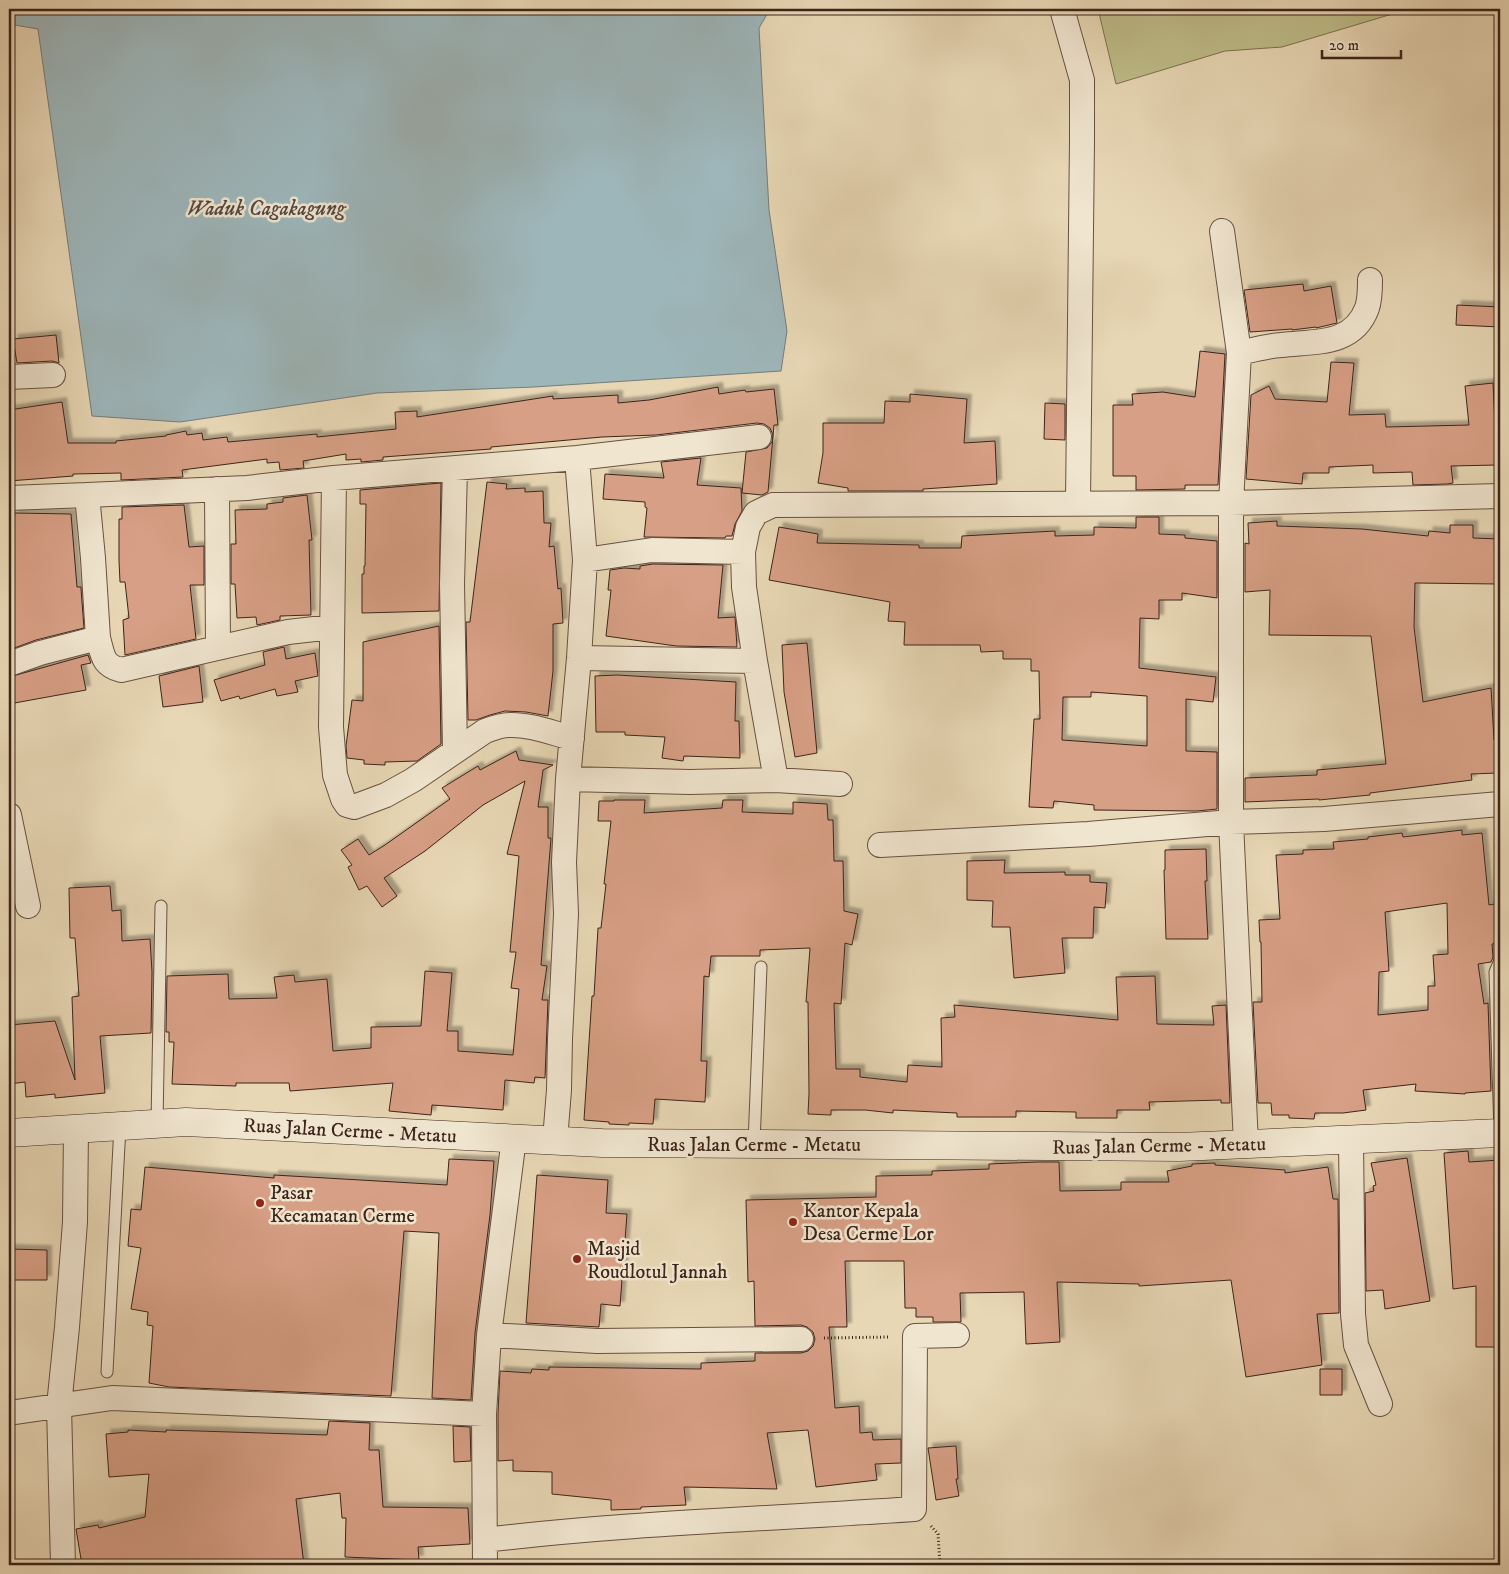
<svg xmlns="http://www.w3.org/2000/svg" width="1509" height="1574" viewBox="0 0 1509 1574" font-family="'IM FELL DW Pica',serif">
  <style>
    .green { fill: #bebc88; stroke: #7e7052 }
    .water { fill: #9db6ba; stroke: #777c7a }
    .building { fill: #d79f85; stroke: #3d241b; fill-rule: evenodd; filter: url(#shadow) }
    .lines { fill: none; stroke-linecap: round; stroke-linejoin: round }
    .lane-casing { stroke: #685142; stroke-width: 13 }
    .street-casing { stroke: #685142; stroke-width: 26 }
    .secondary-casing { stroke: #3d241b; stroke-width: 29 }
    .path { stroke: #3d241b; stroke-width: 3; stroke-dasharray: 1 2.5; stroke-linecap: butt }
    .lane { stroke: #f0e5cf; stroke-width: 11 }
    .street { stroke: #f0e5cf; stroke-width: 24 }
    .secondary { stroke: #f0e5cf; stroke-width: 28 }
    .poi-dot { fill: #8f2418; stroke: #f0e5cf; stroke-width: 2 }
    .labels { text-anchor: middle; stroke-width: 5; stroke-linejoin: round; paint-order: stroke }
    .street-label { font-size: 20px; fill: #3d241b; stroke: #f0e5cf }
    .poi-label { font-size: 20px; fill: #3d241b; stroke: #f0e5cf; text-anchor: start }
    .water-label { font-size: 21px; font-style: italic; fill: #554843; stroke: #f0e5cf }
  </style>
  <defs>
    <filter id="shadow"><feDropShadow dx="4.5" dy="-4.5" stdDeviation="1" flood-color="#0004"/></filter>
  </defs>
  <rect width="100%" height="100%" fill="#e8d7b5"/>
  <filter id="stains"><feTurbulence type="fractalNoise" baseFrequency=".004" numOctaves="4"/><feColorMatrix values="0 0 0 0 .2 0 0 0 0 .09 0 0 0 0 .02 0 0 0 .5 -.17"/></filter>
  <radialGradient id="worn" r=".72"><stop offset=".6" stop-color="#630" stop-opacity="0"/><stop offset="1" stop-color="#630" stop-opacity=".3"/></radialGradient>
  <!-- green -->
  <path class="green" d="M1098,9H1409L1282,47L1225,51L1116,84Z"/>
  <!-- water -->
  <path class="water" d="M9,9H770L759,28L769,210L787,331L781,371L534,387L377,393L180,422L92,416L38,29L9,24Z"/>
  <!-- building -->
  <path class="building" d="M1303,284L1304,291L1331,286L1337,323L1316,328V327L1292,330V329L1250,332L1244,290Z
    M1457,305L1500,307V327L1456,325Z
    M56,335L59,363L52,361L17,363L13,339Z
    M1200,351L1225,354L1218,485H1185V489L1136,490V476H1113V405H1133L1132,394L1163,392L1195,397Z
    M1331,362L1354,363L1349,415L1385,414L1386,427L1469,425L1465,386L1493,383L1497,465L1451,466L1453,483L1447,484L1413,485L1412,472L1373,473V465L1329,467V473H1303L1302,484L1246,479L1251,395L1269,386L1275,399L1327,402Z
    M718,387L719,394L745,390L746,392L774,389L778,425H774L768,492L762,495L742,493L746,452L767,448L772,442L773,435L770,428L764,424L757,423L656,435L602,437L491,447V449L383,457V460L361,462V459L346,460V454L303,461L304,468L280,470L279,462L267,463V459L182,470L183,477L121,480V473L73,474V476L9,481V410L62,402L68,443H116V441L166,436V435L186,431L187,435L202,433L203,440L227,437L228,442L317,434V437L396,429L395,412L417,411V417L553,396V399L618,395V403L649,400Z
    M910,394L967,399L964,443L995,441L997,484L923,489V491H848V488L818,483L823,453V423H884L885,401L910,402Z
    M1045,403L1065,404V440L1044,439Z
    M701,458L697,485L741,488L742,511L735,524L732,536H726L725,538L644,537L647,508L645,507V502L603,499L605,474L664,478L661,462Z
    M487,482L507,484L506,489L525,488V492L543,491L544,523H551L549,547L554,546L558,589L561,588L563,623L553,624V671L548,716L526,712L505,711L490,715L476,720H468L466,622H470Z
    M441,483L439,611L362,613V574H364V566H365L366,504H360V490Z
    M307,495L312,540H309L311,615L280,616V620L257,625L256,617L237,618L235,584H231V544H236L235,510L267,509V504L283,502V498Z
    M184,505L189,547L204,546V585H190L196,639L125,655L123,620L129,618L125,582H120L119,561V519H122V507Z
    M14,513L71,514L77,587H81V589L84,628L36,640L9,650V517L15,516Z
    M1136,517H1159V534L1185,535V538L1217,541V598L1182,593V600H1159V619L1140,618L1139,668L1216,677L1213,702L1186,699V751L1217,752V809L1197,811L1094,810V805L1054,801L1053,808L1029,807L1034,719H1040L1039,671H1031V659H1003V651L981,652L980,645H904L905,622L888,621L890,602L769,580L779,527L818,534L817,543L919,545V548H961L962,536L1055,531V536L1094,535V527L1136,528ZM1091,692L1147,696V746L1062,740L1063,697H1091Z
    M1277,521V526L1362,529L1428,536L1429,531L1450,533V525H1473V538L1500,539L1498,584L1415,583L1414,627L1423,702L1491,688L1494,740H1496L1497,773L1471,774L1472,780L1370,793V795L1319,800V799L1245,802V778L1317,775V770L1386,764L1371,636L1269,635L1270,590L1245,592V543L1249,544L1248,523Z
    M653,564L723,565L718,618L735,617L737,647L676,646L606,636L611,590H608L610,570L624,568L640,569V566Z
    M439,626L441,744L417,761L385,762V765L364,764V760L347,758L346,746L352,700L363,701V642Z
    M807,643L817,753L795,757L784,692L782,645Z
    M284,647L286,659L315,653L318,676L295,681L298,692L277,696L275,689L240,699L239,696L221,701L214,680L265,665L263,652Z
    M88,655L91,663L81,665L86,690L9,704V677Z
    M199,666L203,702L163,707L159,676Z
    M617,675L736,682L735,721H739L740,758L684,756L683,761L662,758L665,737L625,735V732H596L595,676Z
    M516,751L519,760L553,765L543,770L538,807H548V838H551L541,965L547,966L542,1000H548L545,1078L535,1077L534,1083L505,1080L503,1110L432,1105L431,1115L389,1111L393,1083L290,1091L289,1083H236V1086L172,1084L174,1042H169V1032H166L167,976L228,974L229,999L277,998L274,977L294,975L295,982L327,979L333,1051L371,1048V1027L421,1026L425,971L452,973L447,1031H458V1051L513,1055L519,989L511,988L516,952H510L519,856L507,854L525,781L483,805L425,851L384,878L397,896L382,907L367,886L359,890L348,867L352,865L341,850L358,839L369,855L385,845L450,799L442,788L478,766L480,770Z
    M614,800H645L644,813L722,808L723,800H743L742,812L793,814V802L827,804L828,820H833L834,861H843L844,911L858,914L852,945L845,943L841,1004L834,1003L836,1069H860V1077L907,1082L908,1065L942,1067L941,1018L955,1017L954,1005L1118,1020L1116,977L1155,976L1157,1024L1214,1025L1212,1006L1226,1005L1230,1103H1221V1100L1149,1102L1150,1110H1117V1118H1076V1112L1016,1111V1117H957V1113L893,1110V1113L865,1110H831V1115L808,1114L809,1093L808,1002H806L810,948L760,950V956H711L709,977L704,976L701,1061H707L705,1102L655,1099L653,1124L629,1123V1125L609,1124V1122L584,1120L592,996H594L598,928H601L606,884H604L611,821H598L599,801H614Z
    M1462,830V835L1482,833L1489,905L1500,903V943L1492,944L1493,957L1491,962L1478,964L1484,1004L1488,1003L1491,1091L1465,1093V1094L1415,1091L1416,1084L1363,1090L1366,1110L1343,1113H1315L1314,1119L1289,1118V1115H1272L1271,1103H1258L1253,1002H1262L1261,942H1260L1259,920L1280,919L1276,855L1303,854V850L1334,849L1333,842L1368,839V837L1402,833L1403,837ZM1447,903L1448,954L1433,955L1435,986H1428V1010L1378,1015L1379,972L1389,971L1385,912Z
    M1206,849L1207,881H1205L1208,939H1166L1164,870H1165V850Z
    M1005,860L1004,873L1065,872V875H1090V882L1107,883L1105,908L1094,907L1093,938H1062L1065,973L1014,978L1010,927H992L993,901L967,900V861Z
    M110,886L112,911L121,910L122,941L150,939L152,972L151,1033L100,1036L105,1093L55,1098V1094L26,1097L25,1082L9,1084V1025L55,1021L75,1080L72,997L79,996L75,938H70L69,888Z
    M1468,1151L1469,1162L1500,1160V1347H1476V1286L1453,1289L1444,1153Z
    M1407,1158L1430,1301L1385,1309L1383,1290L1366,1291L1365,1193L1374,1191L1373,1186L1376,1185L1371,1163Z
    M449,1159L494,1161L490,1215L475,1333L471,1400L432,1398L439,1233L404,1231L391,1396L169,1387L149,1383L153,1326L147,1325L148,1312L131,1309L141,1248L128,1246L131,1209L141,1210L145,1167L274,1178V1175L447,1185Z
    M1038,1162H1059L1060,1191L1121,1190V1182H1169L1167,1171L1192,1166V1164L1215,1163V1165L1285,1170V1173L1328,1167L1333,1199H1338L1339,1313L1317,1314L1322,1365L1246,1377L1231,1280L1139,1286V1284L1057,1282L1060,1342L1026,1344L1024,1292L960,1293L961,1322H933V1317H916V1308H905L904,1261H845L847,1327H829L835,1408L859,1406L860,1433L872,1432L873,1440L901,1439V1463L875,1464L877,1480L816,1487L808,1430L767,1433L777,1489L684,1487L686,1505L641,1507V1509L611,1510V1500L552,1494V1472L513,1471V1460L498,1461V1414L500,1371L531,1373L532,1369L549,1370V1367L701,1369V1363L755,1361V1353H801L808,1351L813,1346L815,1339L813,1332L807,1327L801,1325L755,1326L754,1281L748,1282L746,1200L876,1197V1176L932,1175V1171L989,1169V1164Z
    M537,1175L608,1180L606,1213L627,1214L620,1306L601,1304L599,1327L526,1323Z
    M9,1249L47,1250V1280H9Z
    M1320,1369H1342V1395H1320Z
    M329,1421L370,1423L369,1450H379L383,1507L468,1508L470,1544L418,1547L419,1560L345,1557L346,1518H342L340,1493L296,1499L304,1565H82L76,1529L98,1525L99,1528L145,1517L149,1474L109,1477L106,1434L128,1432V1430L166,1432V1430L327,1435Z
    M453,1426L470,1427L471,1461L454,1462Z
    M956,1446L958,1479H956L959,1496L936,1500L928,1448Z"/>
  <g class="lines">
    <!-- lane casing -->
    <g class="lane-casing">
      <path id="lane" d="M157,1123L161,906
        M1500,1133L1495,972L1500,960
        M754,1144L761,967
        M107,1372L120,1126"/>
    </g>
    <!-- street casing -->
    <g class="street-casing">
      <path id="street" d="M1062,9L1082,80V140L1078,502
        M1222,231L1239,353L1231,503V822L1246,1144
        M1239,353C1252,350 1267,346 1281,345C1315,341 1353,346 1367,308C1370,300 1370,289 1370,280
        M9,377L53,375
        M455,469L452,584L455,750
        M334,478L331,727L335,775L343,799L347,805L354,807L386,795L413,780L485,731C493,728 501,725 509,725C529,724 552,733 572,738
        M217,489L218,647
        M9,498L87,495
        M585,560L652,550L743,552L748,527L756,513L773,505L1231,503L1500,496
        M98,638L93,558L87,495L247,488L334,478L577,458L759,437
        M579,658L755,661L744,587L743,552
        M755,661L776,780
        M9,664L40,653L98,638C103,655 102,665 121,670L288,632L332,627
        M568,779L690,782L776,780L840,784
        M9,815L28,906
        M880,845L1088,834L1231,822L1324,819L1500,804
        M555,1140L559,1090L560,1039L566,914L564,862L568,779L579,658L585,560L577,458
        M1351,1141L1353,1314L1356,1345L1380,1404
        M489,1335L597,1341L801,1339
        M9,1413L112,1398L484,1414
        M485,1540C627,1523 770,1519 914,1509L915,1336L957,1335
        M63,1565L59,1406L67,1327L75,1222L76,1128
        M485,1565L484,1414L489,1335L514,1138"/>
    </g>
    <!-- secondary casing -->
    <g class="secondary-casing">
      <path id="secondary" d="M9,1133L186,1122L602,1143L1179,1147L1500,1133"/>
    </g>
    <!-- path -->
    <path class="path" d="M824,1338L890,1337
      M931,1526L938,1534L940,1565"/>
    <!-- lane -->
    <use href="#lane" class="lane"/>
    <!-- street -->
    <use href="#street" class="street"/>
    <!-- secondary -->
    <use href="#secondary" class="secondary"/>
  </g>
  <!-- markers -->
  <g class="poi-dot">
    <circle cx="260" cy="1203" r="5"/>
    <circle cx="793" cy="1222" r="5"/>
    <circle cx="577" cy="1259" r="5"/>
  </g>
  <g class="labels">
    <!-- street labels -->
    <g class="street-label">
      <text transform="translate(350 1130) rotate(3)" y="7">Ruas Jalan Cerme - Metatu</text>
      <text x="754" y="1151">Ruas Jalan Cerme - Metatu</text>
      <text transform="translate(1159 1145) rotate(-1)" y="7">Ruas Jalan Cerme - Metatu</text>
    </g>
    <!-- poi labels -->
    <g class="poi-label">
      <text x="270" y="1199">Pasar<tspan x="270" dy="23">Kecamatan Cerme</tspan></text>
      <text x="803" y="1217">Kantor Kepala<tspan x="803" dy="23">Desa Cerme Lor</tspan></text>
      <text x="587" y="1255">Masjid<tspan x="587" dy="23">Roudlotul Jannah</tspan></text>
    </g>
    <!-- water labels -->
    <g class="water-label">
      <text x="266" y="215">Waduk Cagakagung</text>
    </g>
  </g>
  <!-- margin -->
  <rect width="1509" height="1574" fill="none" stroke="#e8d7b5" stroke-width="30"/>
  <rect x="10" y="10" width="1489" height="1554" fill="none" stroke="#3d241b" stroke-width="2.5"/>
  <rect x="15" y="15" width="1479" height="1544" fill="none" stroke="#3d241b"/>
  <!-- scale -->
  <path d="M1322 50v8h79v-8" fill="none" stroke="#3d241b" stroke-width="2.5"/>
  <text x="1329" y="50" font-size="15" fill="#3d241b" stroke="#f0e5cf" stroke-width="4" paint-order="stroke">20 m</text>
  <rect width="100%" height="100%" filter="url(#stains)"/>
  <rect width="100%" height="100%" fill="url(#worn)"/>
</svg>
